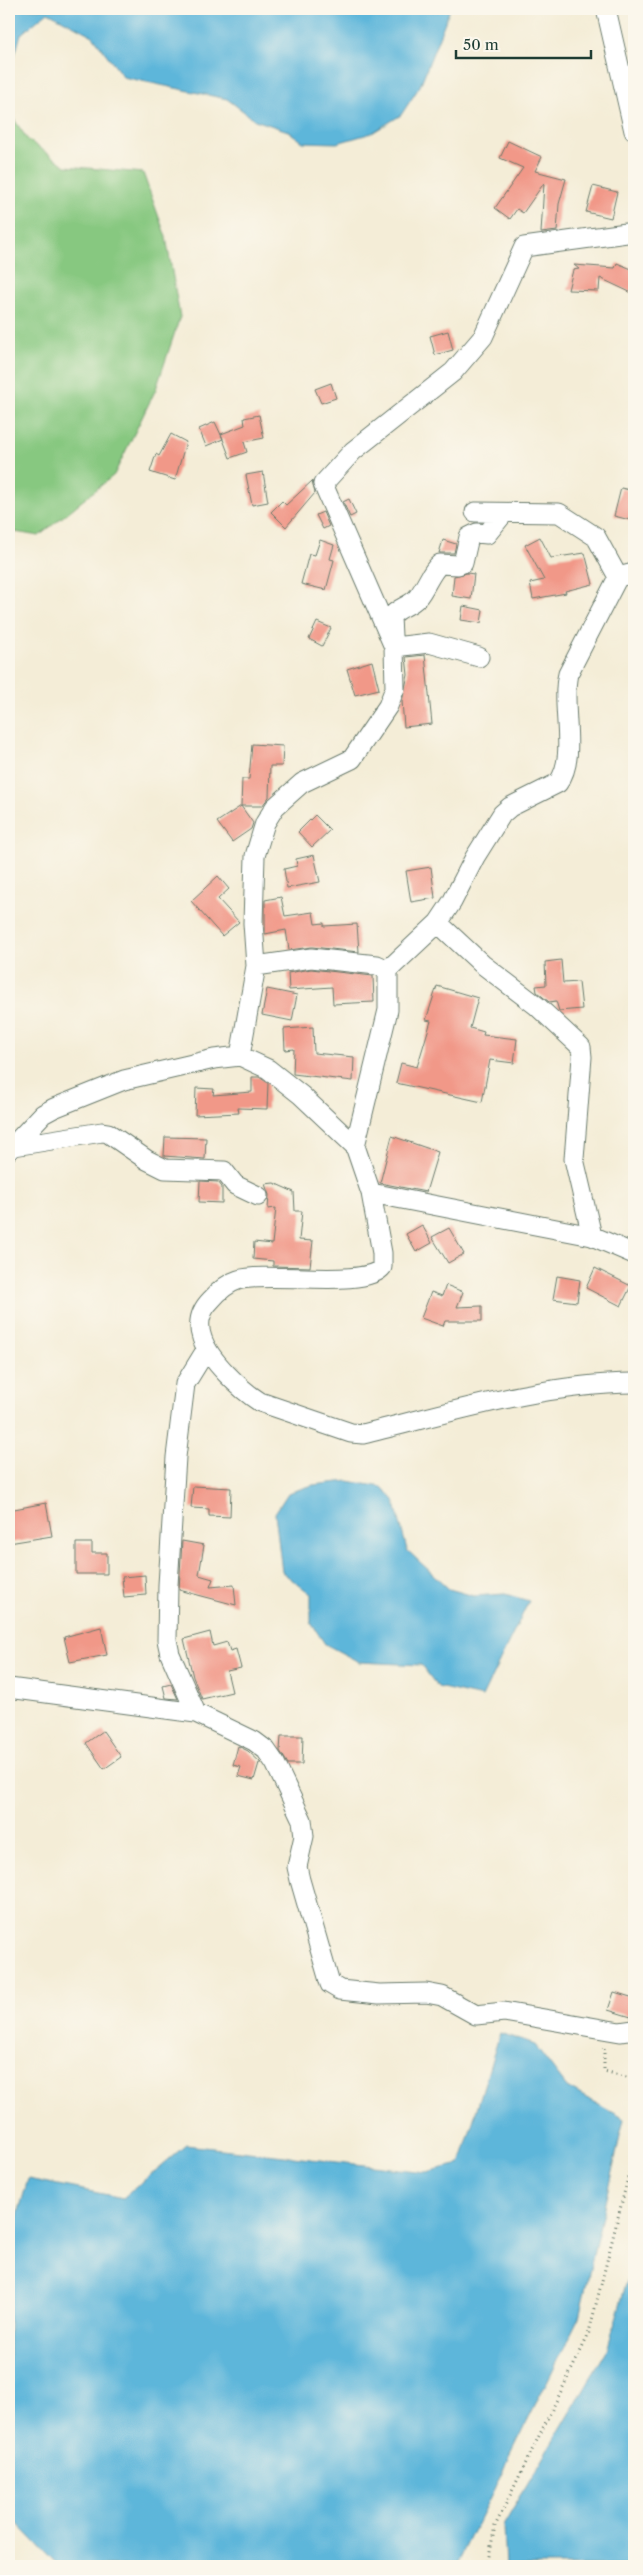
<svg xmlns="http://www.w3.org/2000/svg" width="643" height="2575" viewBox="0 0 643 2575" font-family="'Libre Caslon Text',serif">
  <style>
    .green { fill: #87c880; stroke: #53825a }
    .water { fill: #5db6da; stroke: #3e7a87 }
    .building { fill: #f19888 }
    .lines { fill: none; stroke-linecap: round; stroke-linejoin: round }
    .minor-casing { stroke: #6a7b6d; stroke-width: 21 }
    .path { stroke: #6a7b6d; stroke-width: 3; stroke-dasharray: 1 4; stroke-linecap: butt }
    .minor { stroke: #fff; stroke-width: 19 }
  </style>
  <rect width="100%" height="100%" fill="#fbf7ec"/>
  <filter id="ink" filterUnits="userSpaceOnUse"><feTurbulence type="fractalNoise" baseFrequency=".02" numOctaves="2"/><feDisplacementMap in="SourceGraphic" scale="10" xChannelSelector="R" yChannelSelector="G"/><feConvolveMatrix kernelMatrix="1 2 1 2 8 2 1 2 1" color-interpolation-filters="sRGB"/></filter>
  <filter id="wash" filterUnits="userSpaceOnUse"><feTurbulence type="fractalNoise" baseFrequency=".0096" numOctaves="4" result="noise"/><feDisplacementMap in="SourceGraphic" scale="20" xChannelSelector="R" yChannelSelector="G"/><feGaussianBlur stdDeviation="1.12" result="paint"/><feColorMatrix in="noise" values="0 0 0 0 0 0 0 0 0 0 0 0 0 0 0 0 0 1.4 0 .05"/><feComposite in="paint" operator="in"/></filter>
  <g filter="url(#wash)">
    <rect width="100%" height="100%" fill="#f4edd7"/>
    <!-- green -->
    <path class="green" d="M9,112L28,140L66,166L143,173L166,237L180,317L156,389L114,475L39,536L9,531Z"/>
    <!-- water -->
    <path class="water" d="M9,9H450L420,86L401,115L372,133L337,143L303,142L288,131L255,120L227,99L123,77L93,36L48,12L21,34L9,75Z
      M348,1481L382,1487L394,1500L407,1550L449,1589L474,1596L505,1594L529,1601L482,1697L438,1687L421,1665L359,1662L325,1644L311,1623V1594L282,1572L275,1513L288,1493L313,1485Z
      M500,2033L535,2045L567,2087L624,2119L579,2317L456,2566H58L9,2515V2246L28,2179L123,2198L186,2145L426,2172L460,2164Z
      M634,2256V2566H505L503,2526L607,2350Z"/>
    <g id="blocks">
      <!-- building -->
      <path class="building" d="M508,141L542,157L535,171L566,179L559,204L557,231L541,233L544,183L523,213L517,209L510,219L495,208L523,168L500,158Z
        M593,186L617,192L611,218L586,212Z
        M617,263L634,270V294L600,278L599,291L568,290L573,270L579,269L574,265L615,268Z
        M448,331L453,350L435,355L430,336Z
        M331,383L336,398L321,403L315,389Z
        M259,415L264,438L244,442L247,452L230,458L221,434L245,425L244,418Z
        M215,422L223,439L206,446L199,429Z
        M171,434L186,442L175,480L150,472L156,454L159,456Z
        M263,472L268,502L252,505L246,475Z
        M312,481L315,493L286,527L271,512L282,501L286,505Z
        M621,488L634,491V521L614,516Z
        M349,499L356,514L350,517L343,502Z
        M323,512L329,526L323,529L316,515Z
        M540,537L551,558L585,553L593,584L565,591L566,593L533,599L530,583L544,580L525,545Z
        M320,540L334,545L330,559L334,560L326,590L301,584L309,554L315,555Z
        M443,540L456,544L454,553H439Z
        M467,573L474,574L471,599L452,596L454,576Z
        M463,606L483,610L481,623L461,620Z
        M317,622L331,628L322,646L309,639Z
        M425,655L432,724L404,727L402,701L408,675L406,657Z
        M372,661L379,689L355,695L347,669Z
        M252,744L283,746L282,766H270L269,797L262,806H241L242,779H249Z
        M241,806L253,823L251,829L232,842L217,822Z
        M315,815L330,830L312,847L298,832Z
        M314,855L320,882L287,888L284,869L297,866L296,859Z
        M431,867L435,898L411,902L406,871Z
        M218,876L229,889L218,899L239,922L222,936L191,901Z
        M281,897L285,916L313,912L315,924L324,923V926L357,924L359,952L312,947L289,950L286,930L265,934V900Z
        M561,960L563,983L579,982L582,1009L559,1011L556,1001L549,1002L537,992L536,986L546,985L545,962Z
        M311,969L373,976L374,1002L333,1004L332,987L289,990L288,973Z
        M437,986L478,998L470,1028L484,1032L483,1035L517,1039L514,1063L490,1060L482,1102L396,1083L401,1063L417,1067L431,1021L426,1020Z
        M267,989L297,995L292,1021L262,1015Z
        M313,1027L314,1053L354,1057L353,1081L293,1074L294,1049L285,1050L284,1029Z
        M252,1077H259L268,1083L267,1109L238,1108L239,1113L195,1115L196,1088L214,1089L213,1095L252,1092Z
        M392,1136L438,1152L426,1192L380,1183Z
        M165,1137L206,1138L205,1159L164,1156Z
        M200,1181L218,1182L222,1187V1203L199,1202Z
        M274,1183L294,1192L295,1211H302L299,1240L313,1241L310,1267L273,1266V1261L253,1259L254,1242L272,1244L276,1208L268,1209L269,1195L265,1184Z
        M422,1225L432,1243L416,1252L406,1234Z
        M449,1228L464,1254L448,1263L432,1237Z
        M595,1268L631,1286L621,1306L586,1288Z
        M557,1276L580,1280L577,1302L553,1299Z
        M446,1285L463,1292L457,1307L482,1306V1321H445L443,1326L421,1318L431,1292L442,1296Z
        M193,1486L231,1488L230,1517L209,1516V1509L191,1508Z
        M46,1503L52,1536L9,1543V1510Z
        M182,1541L204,1545L199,1575L213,1579L210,1587L234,1585L236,1605L179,1590Z
        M76,1543H92V1553H107V1574H76Z
        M145,1575L146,1595L124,1597L122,1577Z
        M101,1627L107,1655L70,1662L64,1637Z
        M210,1632L213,1646L227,1642L230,1651L236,1649L241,1668L227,1671L232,1692L202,1699L193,1677L184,1639Z
        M171,1684L178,1699L166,1698L163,1686Z
        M103,1731L121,1757L104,1769L86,1743Z
        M281,1736H303L302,1764H288L280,1751Z
        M238,1746L248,1751L261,1763H259L254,1780L238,1776L241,1767L233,1765Z
        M614,1992L634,1998L631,2017L608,2010Z"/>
    </g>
  </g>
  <g filter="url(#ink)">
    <use href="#blocks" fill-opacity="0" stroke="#6a7b6d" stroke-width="1"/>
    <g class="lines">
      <!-- minor casing -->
      <g class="minor-casing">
        <path id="minor" d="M606,9L634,131
          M475,512L559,513L596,537L618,577
          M634,573L618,577L568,674C560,706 578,757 558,783L510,807L502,814L475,857L452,902L438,923L388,970V1010L355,1146L371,1193L382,1253V1267C366,1289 268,1271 238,1280C228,1283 218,1292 211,1300C200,1311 197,1323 202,1338C209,1360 241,1390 260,1402L351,1433L363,1434C452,1412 541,1384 634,1383
          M392,636L391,617C398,607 409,607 417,598C426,588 430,572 440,564L458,565L463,563L469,537L477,533L487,534L504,513
          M394,647L323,484L353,451L453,372L483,337L524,247L634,232
          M438,923L482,964L537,1006L581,1047L582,1057L574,1159L592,1236
          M256,966L311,958L377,965L388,970
          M240,1056L256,966L253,923L255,856L265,823L275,807L302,783L352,759L388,706L395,688L394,647L429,643L479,657
          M14,1146L102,1132L108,1133L147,1160L165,1169L224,1171L235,1185L258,1196
          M9,1150L43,1114L54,1108L124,1080L214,1059L240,1056L268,1069L301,1095L355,1146
          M371,1193L592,1236L634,1254
          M9,1688L196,1713L254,1741L266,1750L275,1763L302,1820L304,1836L297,1867L300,1880L330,1984L340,1990L379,1994L426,1993L442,1996L476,2015L504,2012L620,2032L634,2030
          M196,1713L170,1654L167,1640L168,1585L176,1457L185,1384L206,1350"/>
      </g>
      <!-- path -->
      <path class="path" d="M604,2048V2071L634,2079
        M487,2566L495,2526L588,2336L634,2154"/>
      <!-- minor -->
      <use href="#minor" class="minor"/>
    </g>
  </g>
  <!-- margin -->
  <rect width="643" height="2575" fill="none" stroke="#fbf7ec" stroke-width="30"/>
  <!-- scale -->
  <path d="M456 50v8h135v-8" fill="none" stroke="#1f3d34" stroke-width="2.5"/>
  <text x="463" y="50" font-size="15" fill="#1f3d34" stroke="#fbf7ec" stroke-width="4" paint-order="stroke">50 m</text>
</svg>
